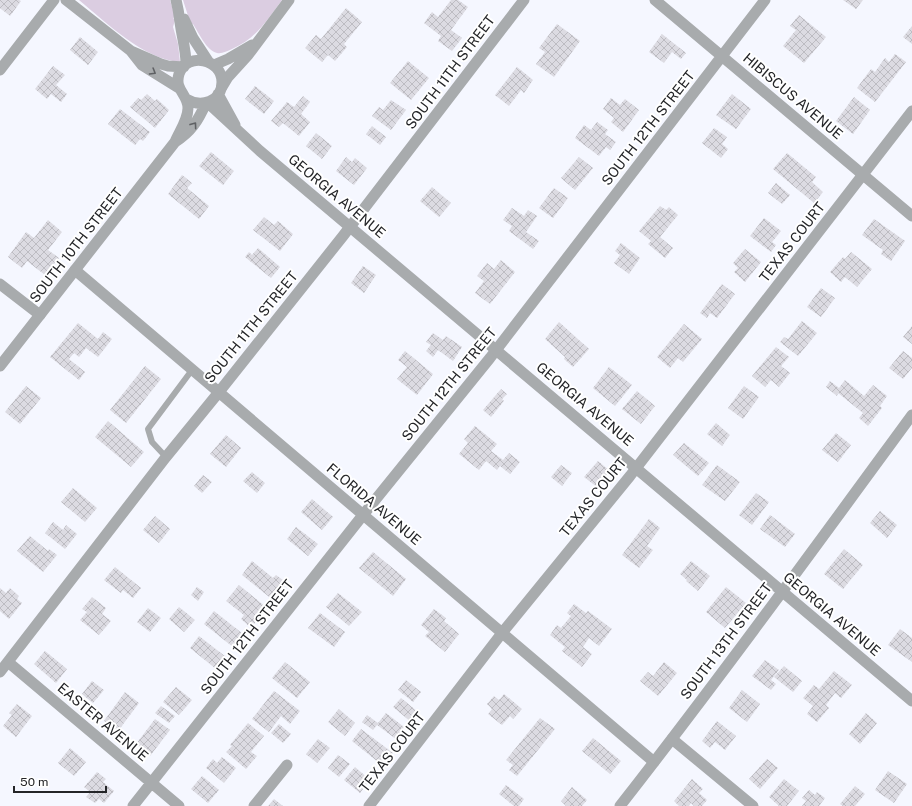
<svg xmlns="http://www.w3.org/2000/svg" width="912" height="806" viewBox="0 0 912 806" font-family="'Public Sans',sans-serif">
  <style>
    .green { fill: #dbcde1 }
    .building { fill: url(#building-cross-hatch) }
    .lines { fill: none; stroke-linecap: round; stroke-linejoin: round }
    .service { stroke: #a8abad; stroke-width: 6 }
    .minor { stroke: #a8abad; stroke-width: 11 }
    .tertiary { stroke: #a8abad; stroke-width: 11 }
    .oneway { stroke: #5f6164 }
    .labels { text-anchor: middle; stroke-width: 4; stroke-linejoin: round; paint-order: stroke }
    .street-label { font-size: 14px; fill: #242528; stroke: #fff }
  </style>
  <defs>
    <pattern id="building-cross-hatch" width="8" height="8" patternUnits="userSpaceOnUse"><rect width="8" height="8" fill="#dcdbe2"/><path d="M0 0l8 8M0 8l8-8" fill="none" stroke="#bdbcc2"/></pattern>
  </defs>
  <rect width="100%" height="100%" fill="#f5f7ff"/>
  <!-- green -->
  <path class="green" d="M79,0H170L175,17L173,18L175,20L173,27L178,44L180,62C143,59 107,23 79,0Z
    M183,0H282C267,20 256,39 232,49C227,51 222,54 217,53C206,50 199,33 193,24L191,25Z"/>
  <!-- building -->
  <path class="building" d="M0,0H19L21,1L10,16L0,8Z
    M451,0H458L468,7L451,30L462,38L452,51L438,41L441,36L424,23L432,12L438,17Z
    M843,0H863L856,9Z
    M346,8L362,22L344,44L347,47L335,61L328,55L322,62L305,48L316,35L321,39Z
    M799,15L826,37L804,63L783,46L796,30L790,26Z
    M557,24L580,41L554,77L536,64L545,52L539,48Z
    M912,26V44L903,37Z
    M662,34L686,53L681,59L672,52L664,63L649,52Z
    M80,37L98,52L88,65L70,50Z
    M895,54L906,62L875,102L857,88L871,69L875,72L885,58L889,62Z
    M408,61L429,78L411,100L390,83Z
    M53,66L65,75L56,85L67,94L61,102L51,94L47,99L35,89Z
    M517,67L533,80L524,93L521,90L509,106L495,95Z
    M255,86L274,101L264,114L245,99Z
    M147,94L155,101L157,99L169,110L155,128L130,107L138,98L141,100Z
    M732,94L751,109L736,129L716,115Z
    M303,96L310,102L301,114L310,122L299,136L283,123L279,127L271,121L287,102L294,107Z
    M854,97L870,110L853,134L836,121Z
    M611,98L620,105L625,99L639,110L623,132L611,122L614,118L603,109Z
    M391,100L406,110L391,130L372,116L379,107L383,110Z
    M120,109L150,132L143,141L140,139L135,145L108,124Z
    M597,122L608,130L605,134L616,142L610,150L606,147L599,156L575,138L584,125L591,130Z
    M372,126L386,137L380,145L366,134Z
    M714,128L727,137L722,144L728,149L721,158L702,143Z
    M316,133L332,146L322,159L306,146Z
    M211,152L234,171L223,185L199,166Z
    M787,153L816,177L812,182L823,192L814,203L773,169Z
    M346,157L352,162L355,158L367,168L354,185L336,171Z
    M579,157L593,168L575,190L561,178Z
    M182,175L192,183L187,188L209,206L199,219L168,194Z
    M776,183L790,195L782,204L768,193Z
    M432,187L451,203L439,217L420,201Z
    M554,188L568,198L553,218L539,208Z
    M660,206L666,210L669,207L678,215L660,237L673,248L665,258L648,244L651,241L639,231Z
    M512,208L524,216L528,210L537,216L526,232L539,241L533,249L509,231L512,226L503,220Z
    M264,217L274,225L278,221L293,234L280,251L253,230Z
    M764,218L781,231L772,242L776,245L771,252L750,236Z
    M874,219L905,241L891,261L881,254L883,250L862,235Z
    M48,220L62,232L48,250L59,258L45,275L27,261L22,268L8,257L26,232L34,238Z
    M621,243L640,258L629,274L614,263L620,255L615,251Z
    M258,248L280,267L271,278L245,257L249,252L252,255Z
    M745,249L761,262L745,282L734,272L738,268L733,263Z
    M851,252L872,269L857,287L845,277L841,282L830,272L843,257L845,259Z
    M501,260L515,272L490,304L475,293L484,281L477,276L487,263L494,269Z
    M363,266L376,275L364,293L351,283Z
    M722,284L735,294L717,318L710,313L707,318L700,313Z
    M821,288L835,298L821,317L807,307Z
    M802,321L817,333L798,356L780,342L784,337L788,339Z
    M559,322L589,349L573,367L564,359L565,357L545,339Z
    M78,323L98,339L103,332L112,339L98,357L86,348L79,357L74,353L69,359L85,372L79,380L50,357Z
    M684,324L702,339L683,362L678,358L670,368L657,357Z
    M912,326V344L903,337Z
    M433,333L443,340L446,336L462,347L453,361L438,350L433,357L426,351L431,345L426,342Z
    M776,347L789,357L781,366L790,373L779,387L771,380L765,387L752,376Z
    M405,351L433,374L417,395L397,379L407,367L398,360Z
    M903,351L912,358V368L903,379L889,368Z
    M145,366L161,379L126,423L110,410Z
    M609,367L632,385L615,406L593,388Z
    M845,380L864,396L873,385L887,396L880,406L882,408L868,426L859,418L863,413L838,393L837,396L826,387L830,381L839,388Z
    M26,386L41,398L20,424L5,412Z
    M744,386L759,397L743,419L728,408Z
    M501,389L507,394L502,399L504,401L491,417L483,410Z
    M637,391L655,406L641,424L622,409Z
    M108,421L144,452L131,467L95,437Z
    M716,423L730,435L722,446L707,434Z
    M475,426L497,444L491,451L503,460L509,453L520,462L510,474L500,466L497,470L486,461L479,470L459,454L468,443L464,439Z
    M836,433L851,445L838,462L822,450Z
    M226,435L241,448L226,467L210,454Z
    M684,443L709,463L698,476L673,455Z
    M598,461L610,471L597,487L584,477Z
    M561,465L572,473L562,486L551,477Z
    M717,465L740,482L725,501L702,485Z
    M252,472L265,483L257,493L243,481Z
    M203,475L212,482L202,493L194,486Z
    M73,488L97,508L85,522L61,502Z
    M756,493L769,502L752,525L739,515Z
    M312,499L333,517L322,530L301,512Z
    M880,511L897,525L887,538L870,523Z
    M770,515L795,534L785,547L760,529Z
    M155,516L170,529L159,543L143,530Z
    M649,519L660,528L647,546L653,550L639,568L622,555Z
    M53,522L63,530L66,525L77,534L65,549L45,533Z
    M296,527L318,544L308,556L287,539Z
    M30,536L48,551L49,549L57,555L43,572L17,551Z
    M844,549L863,565L843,589L824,574Z
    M373,552L406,579L393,596L359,568Z
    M252,561L273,578L276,575L287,583L273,600L242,575Z
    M691,561L710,576L698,591L686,581L687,580L680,574Z
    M115,567L141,588L133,598L123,590L121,593L104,580Z
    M239,585L267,608L251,628L241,619L244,615L226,601Z
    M197,587L204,592L198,601L191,595Z
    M726,587L746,603L725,628L706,612Z
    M0,588L6,593L10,588L19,596L17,599L22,603L9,619L0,611Z
    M338,593L362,612L349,626L326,607Z
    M92,597L106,608L102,614L111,621L99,635L80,620L87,612L82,609Z
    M574,604L586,613L588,611L612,629L599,646L589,638L583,647L592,654L582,667L562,651L565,647L550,635L557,625L561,628L571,616L567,613Z
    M179,607L195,620L184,632L169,619Z
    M148,608L161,618L150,632L137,622Z
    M434,609L446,618L444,621L459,634L445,652L425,636L429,632L421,625Z
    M214,611L243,634L233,647L204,624Z
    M320,613L345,632L334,647L308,628Z
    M900,629L912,638V662L888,645Z
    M199,636L226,657L216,669L190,648Z
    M45,651L67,669L56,683L34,664Z
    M765,660L779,670L771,680L776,684L771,690L752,676Z
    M285,662L310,682L297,698L272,678Z
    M664,662L677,673L658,696L640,681L648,672L653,676Z
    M784,666L802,681L793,692L774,677Z
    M834,671L852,685L841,698L835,693L826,705L829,708L817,722L807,714L813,706L803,698L814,685L819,689Z
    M406,680L421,692L413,702L398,690Z
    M92,681L104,690L93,703L82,694Z
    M176,687L192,700L179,715L163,702Z
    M742,690L760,704L747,722L729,708Z
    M274,691L300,711L290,724L281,716L269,732L252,719Z
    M125,692L139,703L118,731L104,721Z
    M504,694L522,709L513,719L510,716L502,725L488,714L492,709L487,704L494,696L499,700Z
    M401,698L418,712L410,721L393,707Z
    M17,704L32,716L16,737L3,726L12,715L9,713Z
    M161,706L175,716L169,723L155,713Z
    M339,709L355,723L345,736L328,722Z
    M386,713L404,727L396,739L377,725L373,730L362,722L367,715L378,723Z
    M866,713L877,723L860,744L849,734Z
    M540,718L555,729L517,776L509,770L513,765L506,760Z
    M155,719L170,730L150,756L136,744Z
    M717,721L736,736L725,750L715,742L710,748L702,741Z
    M248,723L264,736L251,752L257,756L246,769L226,752L232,746L230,745Z
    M279,724L291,734L283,743L271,733Z
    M361,729L393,753L383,766L352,741Z
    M593,738L621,761L610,774L582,751Z
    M318,739L330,748L317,763L306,754Z
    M70,748L86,762L74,776L58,763Z
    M338,755L350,764L339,777L328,768Z
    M222,757L236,768L224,783L206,768L213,759L217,763Z
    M767,759L778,768L760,789L749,779Z
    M355,767L370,780L360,793L344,780Z
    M888,771L907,784L894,803L875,790Z
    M97,772L106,779L103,782L114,791L104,803L99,799L95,803L86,797L90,792L84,787Z
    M202,776L219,790L208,803L191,789Z
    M692,779L703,789L699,793L707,800L702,806H694L691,803L689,806H679L674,801Z
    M784,779L799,791L787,806H779L769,797Z
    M506,785L524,799L519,806H514L499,794Z
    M855,786L865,794L855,806H843L840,804Z
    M572,787L587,800L582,806H566L561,801Z
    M809,790L815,795L817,792L825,798L819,806H802L806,801L802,798Z
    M274,799L283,806H268Z"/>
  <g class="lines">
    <!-- service -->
    <path class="service" d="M166,457L152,442L148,429L192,370"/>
    <!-- minor -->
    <path class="minor" d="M655,0L912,216
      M214,65L228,59L252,45
      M0,70L54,0
      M222,87L228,77L248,55L289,0
      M75,270L654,762
      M0,284L40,315
      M8,662L179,806
      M0,672L166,457L219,392L343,236L524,0
      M672,739L753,806
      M133,806L363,515L490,358L765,0
      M254,806L287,765
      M369,806L502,633L630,476L912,111"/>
    <!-- tertiary -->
    <path class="tertiary" d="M66,0L131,51L142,65L179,88
      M176,0C178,8 179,14 180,22C182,37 186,50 186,64
      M184,19L193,38L208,61
      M131,51L161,64L168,66L184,67
      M218,94L235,125
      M208,103L260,151L912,701
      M175,142C191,132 198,121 206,103
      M0,366L175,142C179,132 188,120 188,108C188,94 174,90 179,74C187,51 222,59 222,82C222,102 201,108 186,99
      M620,806C720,678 816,546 912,415"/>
  </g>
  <!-- one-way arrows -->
  <defs><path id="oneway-chevron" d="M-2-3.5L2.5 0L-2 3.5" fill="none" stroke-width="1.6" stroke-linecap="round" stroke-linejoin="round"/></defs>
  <g class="oneway">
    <use href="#oneway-chevron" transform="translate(153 72) rotate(31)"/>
    <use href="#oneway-chevron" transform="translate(194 125) rotate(-54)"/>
  </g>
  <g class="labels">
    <!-- street labels -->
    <g class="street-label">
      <text transform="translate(450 72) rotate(-53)" y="5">SOUTH 11TH STREET</text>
      <text transform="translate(793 96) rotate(40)" y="5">HIBISCUS AVENUE</text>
      <text transform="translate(648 128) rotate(-52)" y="5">SOUTH 12TH STREET</text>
      <text transform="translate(337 196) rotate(40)" y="5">GEORGIA AVENUE</text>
      <text transform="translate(792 242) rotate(-52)" y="5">TEXAS COURT</text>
      <text transform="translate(76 245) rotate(-52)" y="5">SOUTH 10TH STREET</text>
      <text transform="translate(251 327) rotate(-51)" y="5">SOUTH 11TH STREET</text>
      <text transform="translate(449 384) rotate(-51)" y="5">SOUTH 12TH STREET</text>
      <text transform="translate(585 404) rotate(40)" y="5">GEORGIA AVENUE</text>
      <text transform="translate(593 497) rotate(-51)" y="5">TEXAS COURT</text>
      <text transform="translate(374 504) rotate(40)" y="5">FLORIDA AVENUE</text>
      <text transform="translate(832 614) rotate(40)" y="5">GEORGIA AVENUE</text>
      <text transform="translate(247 637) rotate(-52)" y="5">SOUTH 12TH STREET</text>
      <text transform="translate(726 641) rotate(-53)" y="5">SOUTH 13TH STREET</text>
      <text transform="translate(103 722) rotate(40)" y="5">EASTER AVENUE</text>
      <text transform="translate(392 752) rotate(-52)" y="5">TEXAS COURT</text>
    </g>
  </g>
  <!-- scale -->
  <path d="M14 786v6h92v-6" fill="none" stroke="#242528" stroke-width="2"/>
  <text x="20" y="786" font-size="12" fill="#242528" stroke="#ffffff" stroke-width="3" paint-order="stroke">50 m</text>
</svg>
